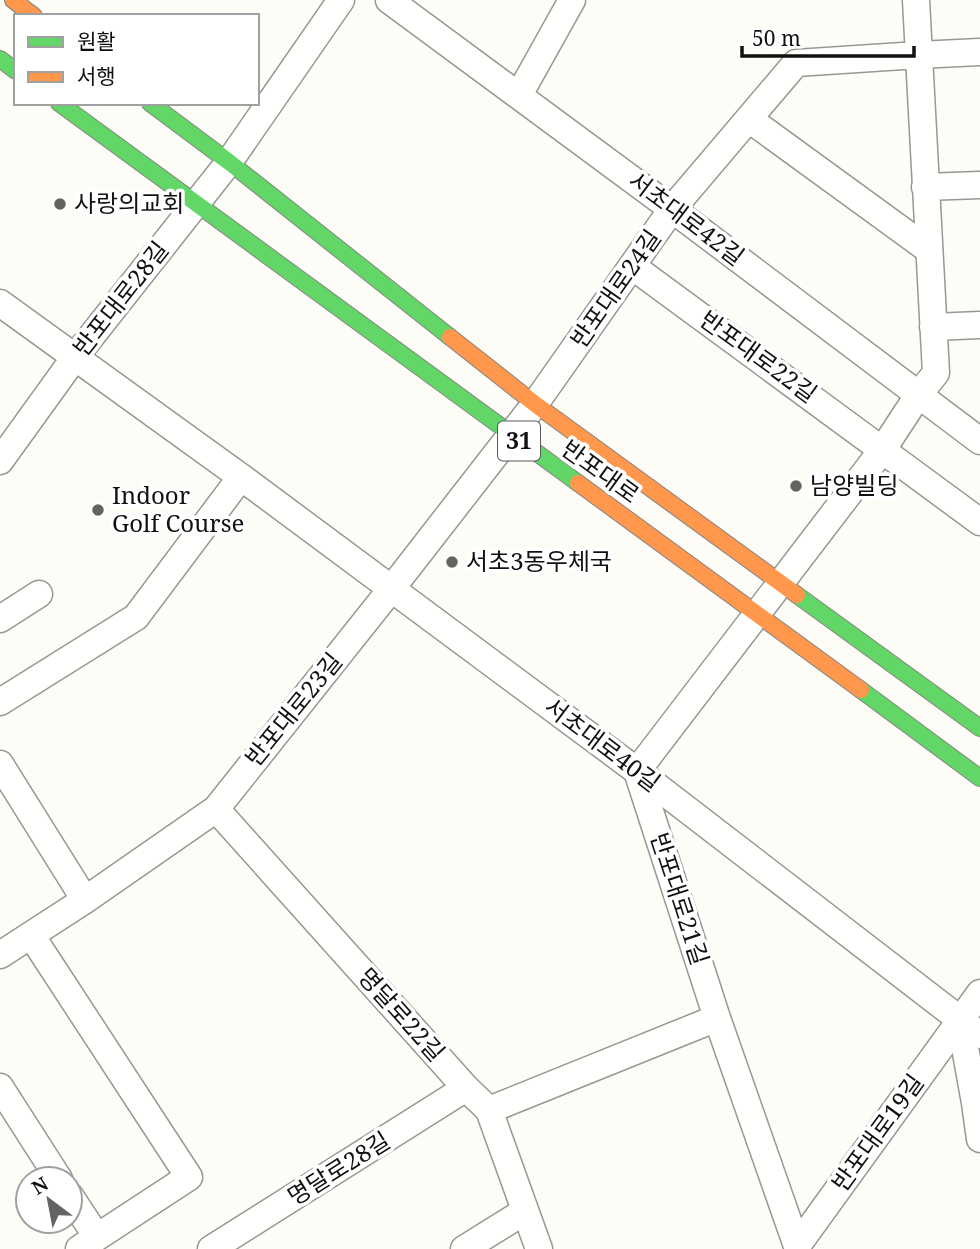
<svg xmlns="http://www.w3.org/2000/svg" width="980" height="1249" viewBox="0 0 980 1249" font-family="'Noto Serif','Noto Sans KR',serif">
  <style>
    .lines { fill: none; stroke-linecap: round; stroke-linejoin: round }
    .street-casing { stroke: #979795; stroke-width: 29 }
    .fast-casing { stroke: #858482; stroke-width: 18 }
    .slow-casing { stroke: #858482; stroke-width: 18 }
    .street { stroke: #fffffe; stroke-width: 26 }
    .fast { stroke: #63d668; stroke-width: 16 }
    .slow { stroke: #ff974d; stroke-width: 16 }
    .poi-dot { fill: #646362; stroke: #fff; stroke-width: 2.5 }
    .labels { text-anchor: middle; stroke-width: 7; stroke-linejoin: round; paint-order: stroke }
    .shield { fill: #fff; stroke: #585858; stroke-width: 2 }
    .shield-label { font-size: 23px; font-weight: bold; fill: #111 }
    .poi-label { font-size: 24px; fill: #111; stroke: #fff; text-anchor: start }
    .street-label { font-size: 24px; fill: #111; stroke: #fff }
  </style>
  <rect width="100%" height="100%" fill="#fdfcf7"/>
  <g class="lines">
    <!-- street casing -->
    <g class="street-casing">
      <path id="street" d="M389,0L672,209L980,441
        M519,95L572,0
        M749,119L929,250
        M925,187L980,185
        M632,266L980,522
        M0,303L241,477L637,771L980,1035
        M933,327L980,325
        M0,461L75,357L229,162L341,0
        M0,619L39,594
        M0,702L136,617L241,477
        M0,764L85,900
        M216,809L466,1088L489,1110L539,1249
        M31,935L189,1177L79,1249
        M0,955L85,900L216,809L392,588L535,404L672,209L796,63L918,55L980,52
        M960,1020L975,1103L980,1139
        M0,1087L59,1179
        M489,1110L717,1018
        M70,1196L97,1237
        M797,1246L980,993
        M211,1249L466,1088
        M464,1249L525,1211
        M798,1249L717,1018L637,771L883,449L919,394L936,373L916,0"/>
    </g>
    <!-- fast casing -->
    <g class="fast-casing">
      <path id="fast" d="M0,59L16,71
        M59,103L578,483
        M150,103L229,162L450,337
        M797,595L980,728
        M861,690L980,778"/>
    </g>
    <!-- slow casing -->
    <g class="slow-casing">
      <path id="slow" d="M13,0L34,16
        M450,337L535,404L797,595
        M578,483L861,690"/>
    </g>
    <!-- street -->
    <use href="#street" class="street"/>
    <!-- fast -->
    <use href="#fast" class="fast"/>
    <!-- slow -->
    <use href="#slow" class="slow"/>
  </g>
  <!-- markers -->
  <g class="poi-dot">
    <circle cx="60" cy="204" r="7"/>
    <circle cx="796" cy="486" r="7"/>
    <circle cx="98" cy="510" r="7"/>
    <circle cx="452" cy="562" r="7"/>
  </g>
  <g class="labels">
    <!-- shield labels -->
    <rect class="shield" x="498" y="421.5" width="42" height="39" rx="5"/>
    <g class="shield-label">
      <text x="519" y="449">31</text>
    </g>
    <!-- poi labels -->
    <g class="poi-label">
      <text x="74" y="212">사랑의교회</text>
      <text x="810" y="494">남양빌딩</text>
      <text x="112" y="504">Indoor<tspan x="112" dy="28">Golf Course</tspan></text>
      <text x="466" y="570">서초3동우체국</text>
    </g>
    <!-- street labels -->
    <g class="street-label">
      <text transform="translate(686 219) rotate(37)" y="8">서초대로42길</text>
      <text transform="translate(616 289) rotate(-55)" y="8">반포대로24길</text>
      <text transform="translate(121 299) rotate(-52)" y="8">반포대로28길</text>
      <text transform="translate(758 357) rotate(36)" y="8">반포대로22길</text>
      <text transform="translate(600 472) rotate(36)" y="8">반포대로</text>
      <text transform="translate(294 710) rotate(-51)" y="8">반포대로23길</text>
      <text transform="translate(602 745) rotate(37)" y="8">서초대로40길</text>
      <text transform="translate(679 899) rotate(72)" y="8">반포대로21길</text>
      <text transform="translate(401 1015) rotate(48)" y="8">명달로22길</text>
      <text transform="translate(878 1133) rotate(-54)" y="8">반포대로19길</text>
      <text transform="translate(339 1169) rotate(-32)" y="8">명달로28길</text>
    </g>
  </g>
  <!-- legend -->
  <rect x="14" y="14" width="245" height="91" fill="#ffffff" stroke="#a0a0a0" stroke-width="2"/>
  <rect x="28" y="37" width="35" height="10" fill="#63d668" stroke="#a0a0a0" stroke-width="2"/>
  <text x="77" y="49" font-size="21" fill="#111111">원활</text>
  <rect x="28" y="72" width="35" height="10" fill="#ff974d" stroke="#a0a0a0" stroke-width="2"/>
  <text x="77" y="84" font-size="21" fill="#111111">서행</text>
  <!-- north arrow -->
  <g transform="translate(49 1200) rotate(328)"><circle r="33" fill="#ffffff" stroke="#a0a0a0" stroke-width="2"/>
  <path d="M0-5L12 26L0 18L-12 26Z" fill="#646362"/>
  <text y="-10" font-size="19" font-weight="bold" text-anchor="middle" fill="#111111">N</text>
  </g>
  <!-- scale -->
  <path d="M742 46v10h172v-10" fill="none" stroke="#111111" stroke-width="3.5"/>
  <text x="752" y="46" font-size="21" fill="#111111" stroke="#ffffff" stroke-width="5" paint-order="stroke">50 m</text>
</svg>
